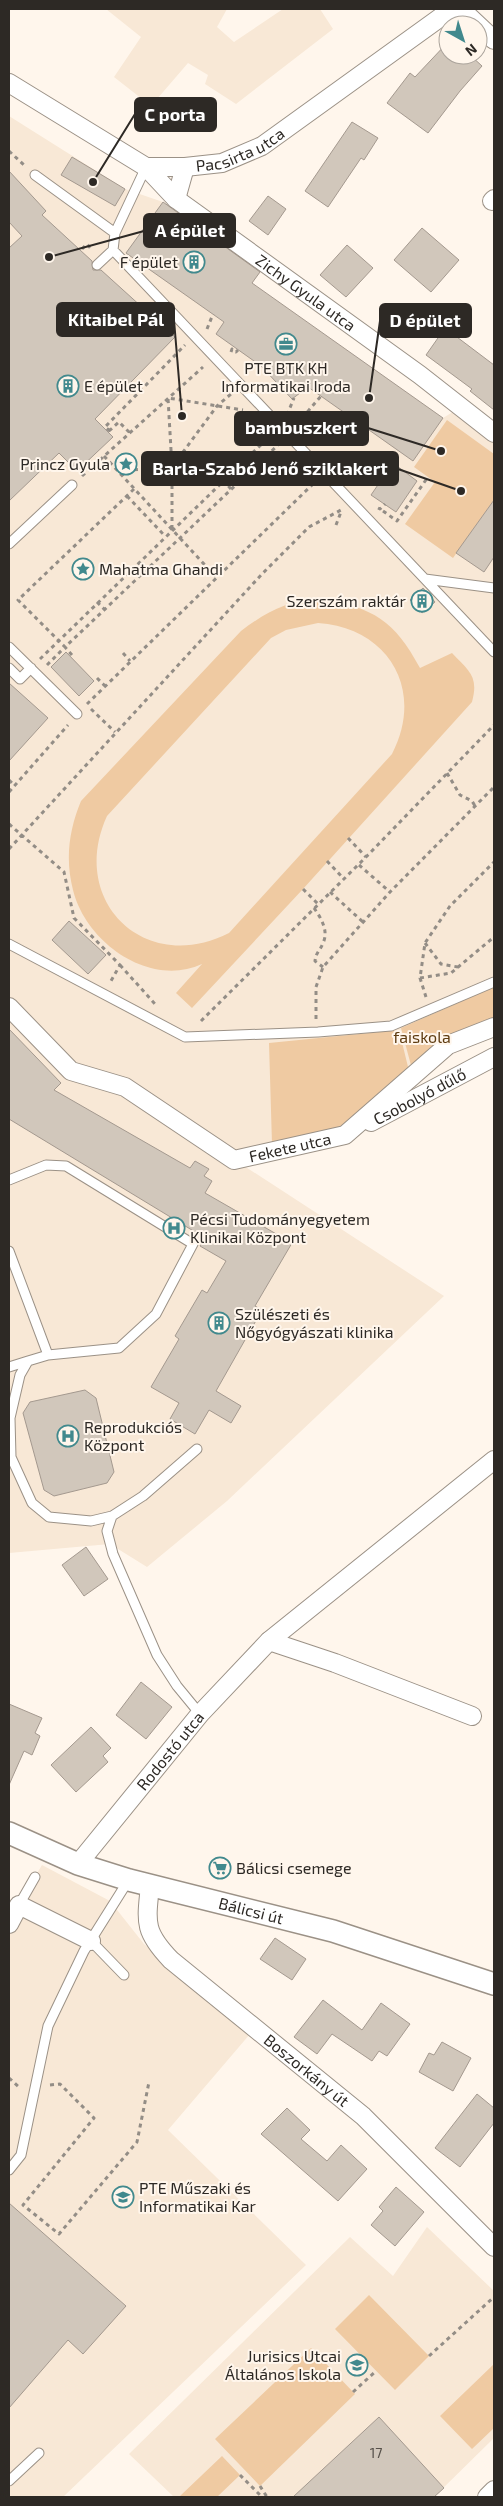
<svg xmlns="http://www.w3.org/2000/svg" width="503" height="2506" viewBox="0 0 503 2506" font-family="'Exo 2',sans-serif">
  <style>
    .built { fill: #f8e8d6 }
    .green { fill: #efcaa2; fill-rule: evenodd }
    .building { fill: #d1c7bb; stroke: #a4998f }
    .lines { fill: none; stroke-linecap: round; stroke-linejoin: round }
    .service-casing { stroke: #9b9186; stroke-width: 11 }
    .minor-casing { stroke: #9b9186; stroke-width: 20 }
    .tertiary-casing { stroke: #9b9186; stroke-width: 24 }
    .path { stroke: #938d86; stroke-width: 3; stroke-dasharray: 4 4; stroke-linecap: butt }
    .service { stroke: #fff; stroke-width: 9 }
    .minor { stroke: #fff; stroke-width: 18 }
    .tertiary { stroke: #fff; stroke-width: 21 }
    .labels { text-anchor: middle; stroke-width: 4; stroke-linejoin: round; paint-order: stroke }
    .number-label { font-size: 14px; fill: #56504a }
    .street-label { font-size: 16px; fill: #2d2925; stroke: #fff6ec }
    .poi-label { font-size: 16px; fill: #2d2925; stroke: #fff6ec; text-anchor: start }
    .park-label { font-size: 16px; fill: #5e3c11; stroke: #fff6ec }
    .leader { fill: none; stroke: #2d2925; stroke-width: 2 }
    .callout-dot { fill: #2d2925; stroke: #fff6ec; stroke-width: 2 }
    .callout { fill: #2d2925; stroke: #2d2925; stroke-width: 2 }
    .callout-label { font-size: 18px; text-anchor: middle; font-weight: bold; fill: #fff }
  </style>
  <rect width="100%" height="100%" fill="#fff6ec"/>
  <!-- built -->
  <path class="built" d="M106,9H227L217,27L234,42L283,9H320L333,29L236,104L205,84L208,75L188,63L151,106L114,77L141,37Z
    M9,116L125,189L163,202L261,271L252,283L443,418L456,410L494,439V1027L448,1045L345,1135L235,1160L444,1296L227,1501L147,1567L110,1544L9,1553Z
    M42,1865L110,1901L144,1944L250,2034L168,2130L306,2265L63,2497H9V1920Z
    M427,2227L494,2291V2438L434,2497H174L129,2454L350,2237L393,2276Z"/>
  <!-- green -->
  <path class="green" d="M447,420L494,454V500L453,558L405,524L435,482L414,467Z
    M321,599C374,608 394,620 420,668L452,653C469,671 479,676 472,702L303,889L192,1008L176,993L202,964C150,988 86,943 73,890C65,859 69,830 81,801L241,631C266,612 288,600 321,599ZM318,623C389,628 425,690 392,754L229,933C145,976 68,901 107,816L271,638L286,630Z
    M494,987V1021L412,1069L401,1028Z
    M399,1030L409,1071L339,1131L272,1144L269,1043Z
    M369,2295L429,2356L395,2390L335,2329Z
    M311,2348L355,2394L260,2486L215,2439Z
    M494,2364V2428L472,2449L440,2416Z
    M222,2456L240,2475L217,2497H182L180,2496Z"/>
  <!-- building -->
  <path class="building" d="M448,42V55H470L482,66L460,91L428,133L387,103L410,73L415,77Z
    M352,122L378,138L364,160L361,158L328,207L305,191Z
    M72,157L125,189L115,206L61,175Z
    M9,171L46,211L42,215L92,261L93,270H101L175,337L95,419L113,437L77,471L59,453L9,501V248L22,236L9,222Z
    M268,196L286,209L268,235L249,221Z
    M163,202L260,272L252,283L443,418L413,461L308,387L292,399L261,366L216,334L224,322L126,253Z
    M422,228L459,260L431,292L394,260Z
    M347,245L373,268L346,297L320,275Z
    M445,328L494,365V410L470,391L472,389L426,355Z
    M393,463L417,481L396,512L371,495Z
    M494,500V557L484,572L456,553Z
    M423,588L435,602L422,613L410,600Z
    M66,652L94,681L79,696L51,667Z
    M9,683L48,718L9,761Z
    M69,921L106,955L88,974L52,940Z
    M9,1029L61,1083L54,1090L190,1168L195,1161L209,1169L204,1176L212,1181L205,1193L292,1243L255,1306L262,1310L216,1391L241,1406L231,1423L209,1410L195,1434L170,1419L179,1403L151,1387L179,1339L175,1336L202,1290L207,1293L226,1261L200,1246L205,1238L9,1119Z
    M85,1390L96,1398L114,1472L107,1483L54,1496L44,1490L23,1413L30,1402Z
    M86,1547L108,1579L84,1596L62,1565Z
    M141,1682L172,1707L146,1739L116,1715Z
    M9,1704L42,1718L35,1733L40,1736L32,1755L24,1751L9,1785Z
    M91,1727L111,1748L103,1756L108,1762L76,1792L51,1765Z
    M275,1938L306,1959L292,1980L260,1959Z
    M323,2000L362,2030L381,2003L410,2024L387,2056L379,2051L372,2061L332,2034L317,2054L294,2037Z
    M442,2042L471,2058L453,2091L419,2072L429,2053L434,2055Z
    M477,2094L494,2108V2123L460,2167L435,2148Z
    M287,2108L310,2130L301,2139L327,2161L341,2145L367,2169L338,2201L261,2134Z
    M396,2187L424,2212L395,2246L371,2225L383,2211L379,2207Z
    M9,2203L126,2306L83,2354L68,2340L9,2408Z
    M379,2417L444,2488L434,2497H293Z"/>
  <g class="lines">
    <!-- service casing -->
    <g class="service-casing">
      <path id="service" d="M146,167L115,233L113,250L494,652
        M35,175L115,233
        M97,265L113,250
        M9,544L72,485
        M425,579L494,588
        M9,647L77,714
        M9,668L20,679L31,668
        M9,944L185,1037L318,1032L391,1026L494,982
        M9,1180L46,1165L66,1166L193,1244L156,1314L119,1348L48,1355L28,1361L20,1375L10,1418L11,1457L32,1503L49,1517L91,1521L112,1516L107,1531L113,1554L157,1655L177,1686L200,1714
        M9,1251L48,1355
        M9,1367L28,1361
        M112,1516L143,1496L197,1449
        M19,1905L35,1877
        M91,1941L124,1975
        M9,2170L21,2155L48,2026L84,1951L128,1881
        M9,2481L39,2453"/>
    </g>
    <!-- minor casing -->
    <g class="minor-casing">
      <g id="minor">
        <path d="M461,9L494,40"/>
        <path id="s1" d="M9,83L146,167H185L222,163L262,146L452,9"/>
        <path id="s2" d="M146,167L176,199L420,375L494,433"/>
        <path d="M176,199L185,167"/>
        <path d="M492,201L494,199"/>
        <path id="s3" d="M9,1007L71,1071L125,1087L234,1160L345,1135L448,1045L494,1027"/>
        <path id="s4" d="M371,1122L494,1057"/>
        <path d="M269,1641L335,1663L472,1716"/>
        <path id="s5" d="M78,1864L200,1714L269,1641L494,1460"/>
        <path id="s6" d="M150,1886C146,1923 144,1932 171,1960L363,2116L494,2247"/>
        <path d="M9,1924L19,1905L91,1941"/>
        <path d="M487,2497L494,2490"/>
      </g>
    </g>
    <!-- tertiary casing -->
    <g class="tertiary-casing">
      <g id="tertiary">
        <path id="s7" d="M9,1833L78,1864L129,1880L333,1931L494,1984"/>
      </g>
    </g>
    <!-- path -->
    <path class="path" d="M9,151L25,166
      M82,249L87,244L92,250
      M207,329L213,314
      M231,352L232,349L236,352L238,350
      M287,415L294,398
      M297,424L321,396
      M109,431L119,422L130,433
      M110,431L105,427L185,345
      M104,456L216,577
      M172,467L168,398L243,410
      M118,471L172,467L233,470
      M82,476L203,367
      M223,480L231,489
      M134,489L18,600L65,647L278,445
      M127,496L165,536
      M378,508L380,509L385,504
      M383,511L397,521L428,477
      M336,525L341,512
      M172,529V467L217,406L231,394
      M97,602L105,610
      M123,653L130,661
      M40,659L271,435
      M47,665L65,647L72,655
      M97,678L105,686
      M87,704L314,483
      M91,709L115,732
      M447,773L460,795L472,801L475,806
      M9,780L14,785
      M9,792L68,725
      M9,824L64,872L74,918L120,965L111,981
      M348,838L366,857
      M9,849L262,574L309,527L341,510
      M327,861L344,879
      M359,865L390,892
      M303,889L318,904
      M330,892L363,922
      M314,908C321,918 329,931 323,943C320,951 316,952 315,961L323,967
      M425,943L441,964L458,967
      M120,965L155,1004
      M420,978L451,973L494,937
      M426,997L420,978L425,943L450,906L494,862
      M316,1019V987L323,967L390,892L494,787
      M201,1021L366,857L494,725
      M9,2078L20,2088
      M50,2085L60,2084L94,2118L23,2205L59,2234L137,2142L149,2082
      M429,2356L494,2297
      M353,2392L376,2371
      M240,2475L262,2497
      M260,2486L267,2497"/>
    <!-- service -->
    <use href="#service" class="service"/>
    <!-- minor -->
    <use href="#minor" class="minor"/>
    <!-- tertiary -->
    <use href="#tertiary" class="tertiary"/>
  </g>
  <!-- icons -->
  <defs>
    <g id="building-ring" transform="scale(1.125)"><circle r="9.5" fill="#fff6ec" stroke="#41898d" stroke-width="1.5"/><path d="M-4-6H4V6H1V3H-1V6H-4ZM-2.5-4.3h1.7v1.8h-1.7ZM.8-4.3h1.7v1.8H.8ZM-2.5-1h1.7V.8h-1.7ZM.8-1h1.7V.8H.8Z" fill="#41898d"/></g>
    <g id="office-ring" transform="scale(1.125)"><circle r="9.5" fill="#fff6ec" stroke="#41898d" stroke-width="1.5"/><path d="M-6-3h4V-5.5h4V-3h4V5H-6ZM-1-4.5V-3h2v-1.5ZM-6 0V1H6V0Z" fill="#41898d"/></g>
    <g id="sight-ring" transform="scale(1.125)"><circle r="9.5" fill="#fff6ec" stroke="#41898d" stroke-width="1.5"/><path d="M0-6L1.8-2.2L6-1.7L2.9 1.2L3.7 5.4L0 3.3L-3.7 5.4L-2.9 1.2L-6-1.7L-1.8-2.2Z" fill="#41898d"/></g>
    <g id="hospital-ring" transform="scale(1.125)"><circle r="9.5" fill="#fff6ec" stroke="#41898d" stroke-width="1.5"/><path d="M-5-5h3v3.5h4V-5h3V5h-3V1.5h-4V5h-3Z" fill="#41898d"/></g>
    <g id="supermarket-ring" transform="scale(1.125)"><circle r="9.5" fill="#fff6ec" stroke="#41898d" stroke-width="1.5"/><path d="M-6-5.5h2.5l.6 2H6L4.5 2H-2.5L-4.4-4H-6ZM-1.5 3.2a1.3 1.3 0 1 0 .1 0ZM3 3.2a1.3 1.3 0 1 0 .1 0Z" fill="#41898d"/></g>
    <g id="university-ring" transform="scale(1.125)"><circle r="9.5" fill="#fff6ec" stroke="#41898d" stroke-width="1.5"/><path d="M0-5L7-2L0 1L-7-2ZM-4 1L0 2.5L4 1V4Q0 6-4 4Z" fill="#41898d"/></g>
    <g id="school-ring" transform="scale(1.125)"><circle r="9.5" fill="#fff6ec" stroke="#41898d" stroke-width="1.5"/><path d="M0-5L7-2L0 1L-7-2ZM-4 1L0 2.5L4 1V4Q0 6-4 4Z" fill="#41898d"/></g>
  </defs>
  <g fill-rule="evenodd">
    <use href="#building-ring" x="194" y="262"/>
    <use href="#office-ring" x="286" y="344"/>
    <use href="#building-ring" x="68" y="386"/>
    <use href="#sight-ring" x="126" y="464"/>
    <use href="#sight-ring" x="83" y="569"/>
    <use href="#building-ring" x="422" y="601"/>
    <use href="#hospital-ring" x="174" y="1228"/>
    <use href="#building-ring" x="219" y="1323"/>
    <use href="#hospital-ring" x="68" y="1436"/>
    <use href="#supermarket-ring" x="220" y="1868"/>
    <use href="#university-ring" x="123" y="2197"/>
    <use href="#school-ring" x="357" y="2365"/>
  </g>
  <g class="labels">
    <!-- number labels -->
    <g class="number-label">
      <text x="376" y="2458">17</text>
    </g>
    <!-- street labels -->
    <g class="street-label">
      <text dy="6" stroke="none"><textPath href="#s1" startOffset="258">Pacsirta utca</textPath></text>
      <text dy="6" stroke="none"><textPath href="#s2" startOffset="204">Zichy Gyula utca</textPath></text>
      <text dy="6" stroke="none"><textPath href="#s4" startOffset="55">Csobolyó dűlő</textPath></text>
      <text dy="6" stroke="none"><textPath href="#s3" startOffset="334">Fekete utca</textPath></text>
      <text dy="6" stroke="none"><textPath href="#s5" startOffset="146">Rodostó utca</textPath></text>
      <text dy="6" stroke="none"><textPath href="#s7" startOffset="255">Bálicsi út</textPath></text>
      <text dy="6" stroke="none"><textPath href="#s6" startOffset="256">Boszorkány út</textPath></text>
    </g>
    <!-- poi labels -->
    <g class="poi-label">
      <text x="178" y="268" text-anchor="end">F épület</text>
      <text x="286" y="374" text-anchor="middle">PTE BTK KH<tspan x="286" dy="18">Informatikai Iroda</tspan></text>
      <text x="84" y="392">E épület</text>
      <text x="110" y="470" text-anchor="end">Princz Gyula</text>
      <text x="99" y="575">Mahatma Ghandi</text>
      <text x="406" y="607" text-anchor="end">Szerszám raktár</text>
      <text x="190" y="1225">Pécsi Tudományegyetem<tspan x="190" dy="18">Klinikai Központ</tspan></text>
      <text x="235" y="1320">Szülészeti és<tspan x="235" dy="18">Nőgyógyászati klinika</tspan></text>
      <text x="84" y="1433">Reprodukciós<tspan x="84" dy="18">Központ</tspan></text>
      <text x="236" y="1874">Bálicsi csemege</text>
      <text x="139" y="2194">PTE Műszaki és<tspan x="139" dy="18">Informatikai Kar</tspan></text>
      <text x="341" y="2362" text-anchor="end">Jurisics Utcai<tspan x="341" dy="18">Általános Iskola</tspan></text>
    </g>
    <!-- park labels -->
    <g class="park-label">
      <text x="422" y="1043">faiskola</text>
    </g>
  </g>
  <!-- callouts -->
  <path class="leader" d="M93 182L135 114M49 257L144 231M182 416L174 320M369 398L380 321M441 451L368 428M461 491L398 469"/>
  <g class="callout-dot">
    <circle cx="93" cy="182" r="5"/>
    <circle cx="49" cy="257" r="5"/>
    <circle cx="182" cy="416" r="5"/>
    <circle cx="369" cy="398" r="5"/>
    <circle cx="441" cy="451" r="5"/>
    <circle cx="461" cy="491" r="5"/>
  </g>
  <g class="callout">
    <rect x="135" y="98" width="81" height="33" rx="5"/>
    <rect x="144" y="214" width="91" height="33" rx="5"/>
    <rect x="57" y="303" width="117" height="33" rx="5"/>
    <rect x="380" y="304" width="91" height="33" rx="5"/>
    <rect x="235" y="412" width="133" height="33" rx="5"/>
    <rect x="142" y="452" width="256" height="33" rx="5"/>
  </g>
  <g class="callout-label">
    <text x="175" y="121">C porta</text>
    <text x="190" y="237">A épület</text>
    <text x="116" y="326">Kitaibel Pál</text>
    <text x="425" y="327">D épület</text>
    <text x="301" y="434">bambuszkert</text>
    <text x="270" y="475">Barla-Szabó Jenő sziklakert</text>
  </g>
  <!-- border -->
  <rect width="503" height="2506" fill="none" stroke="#2d2925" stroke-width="20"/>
  <!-- north arrow -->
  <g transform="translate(463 40) rotate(141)"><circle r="24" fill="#fff6ec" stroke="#aba49c"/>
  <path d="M0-4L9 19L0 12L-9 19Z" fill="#41898d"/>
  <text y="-8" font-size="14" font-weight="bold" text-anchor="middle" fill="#2d2925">N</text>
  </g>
</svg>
